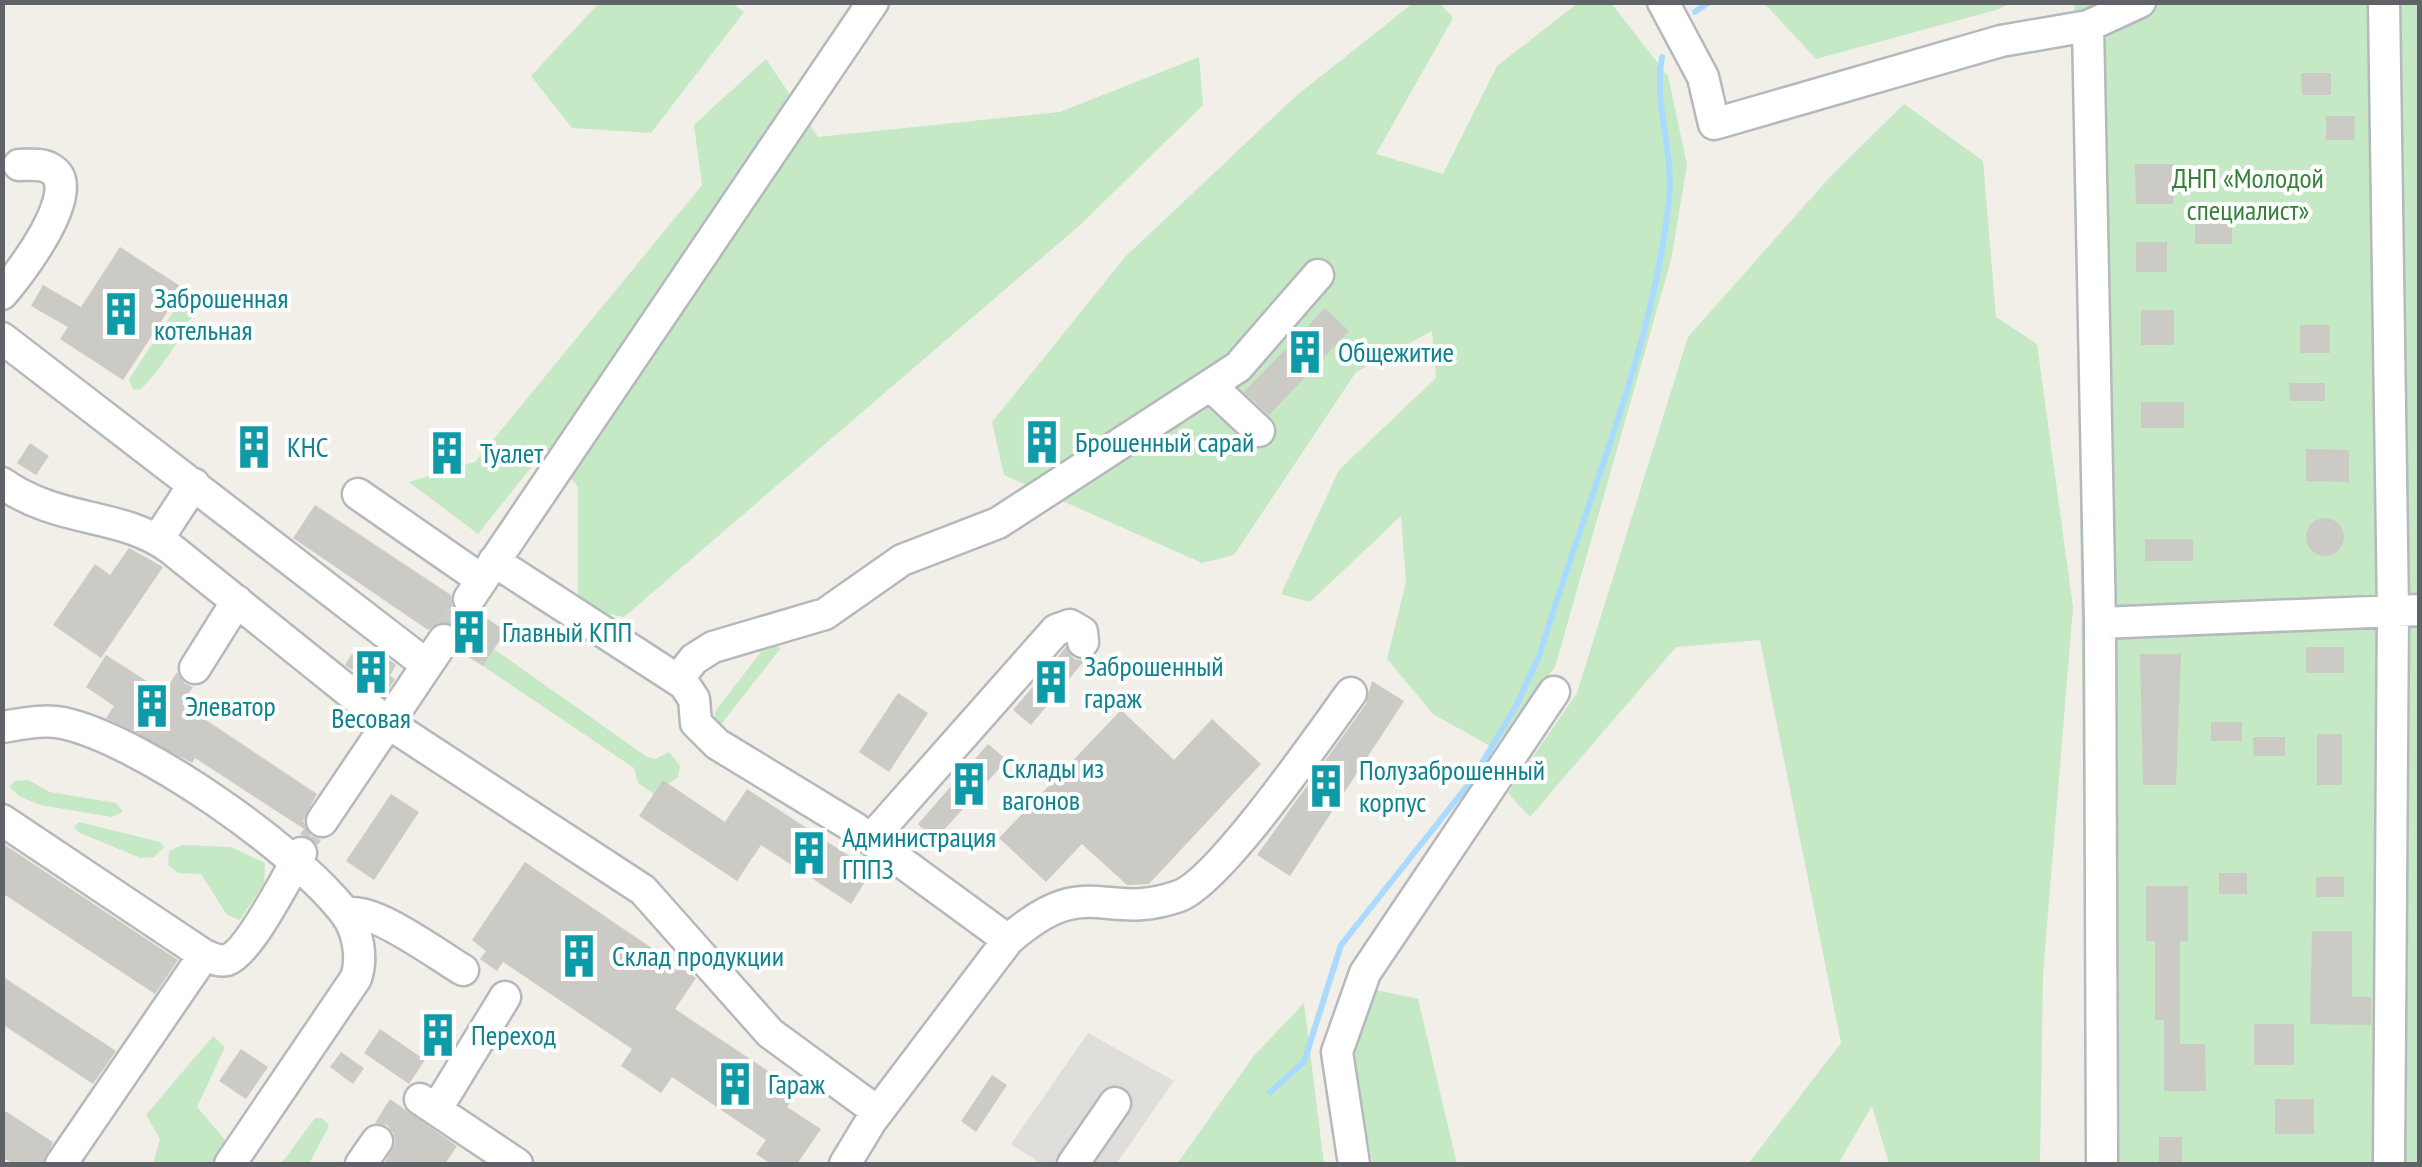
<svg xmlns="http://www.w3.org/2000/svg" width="2422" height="1167" viewBox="0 0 2422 1167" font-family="'PT Sans Narrow',sans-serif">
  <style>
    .industrial { fill: #e0deda }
    .green { fill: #c5e8c5 }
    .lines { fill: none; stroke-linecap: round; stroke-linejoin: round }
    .stream { stroke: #aadaff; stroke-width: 6 }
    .building { fill: #cccac5 }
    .minor-tunnel { stroke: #ccccc8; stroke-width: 30; stroke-dasharray: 30 15; stroke-linecap: butt }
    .minor-casing { stroke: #b5b8bc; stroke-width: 35 }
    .minor { stroke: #fff; stroke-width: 30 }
    .labels { text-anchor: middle; stroke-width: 8; stroke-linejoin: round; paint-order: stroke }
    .park-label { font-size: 28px; fill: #348238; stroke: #fff }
    .culture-label { font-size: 28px; fill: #0d838f; stroke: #fff; text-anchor: start }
  </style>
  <rect width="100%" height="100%" fill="#f1efe8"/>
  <!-- industrial -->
  <path class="industrial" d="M1088,1033L1174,1081L1116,1164H1041L1011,1144Z"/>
  <!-- green -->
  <path class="green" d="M599,3H731L744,12L651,133L572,128L531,76Z
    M1413,3H1440L1453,18L1376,154L1443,174L1497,66L1578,3H1611L1668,76L1687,165L1671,260L1555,667L1494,748L1433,714L1387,659L1406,582L1401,516L1310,602L1281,594L1339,470L1436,378L1432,331L1356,372L1234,555L1202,563L1004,475L992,422L1126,256L1296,96Z
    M1764,3H2011L1996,10L1816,59Z
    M2074,3H2419V1164H2088Z
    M1199,57L1203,105L1080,225L624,617L578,608V487L546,449L478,534L409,482L475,462L702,185L694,125L766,59L818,137L1060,112Z
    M1904,104L1983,161L1996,317L2037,344L2073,607L2043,974L2040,1164H1889L1872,1106L1838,1164H1748L1841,1043L1760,640L1676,647L1530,817L1508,793L1577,693L1688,337L1830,177Z
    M187,291L198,293C201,314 157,374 141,389L133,390L129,379Z
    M776,641L780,649L720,726L713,720L716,710L768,643Z
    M494,649L647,757L655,759L669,752L680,766L678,777L654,794L638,783L634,768L483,666Z
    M28,780L50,792L116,803L123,812L112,817L40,805L19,796L10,787L14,781Z
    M79,822L160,842L164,847L154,857L141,858L80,833L74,827Z
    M182,845L231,847L265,863L264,883L240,920L227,915L201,874L178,873L168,865L169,851Z
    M1371,989L1418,999L1457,1164H1373L1351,1056Z
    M1304,1003L1324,1164H1177L1253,1057Z
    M213,1036L225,1047L197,1107L225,1140L217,1164H153L160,1139L146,1115Z
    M315,1118H322L329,1126L309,1164H281Z"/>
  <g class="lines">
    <!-- stream -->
    <path class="stream" d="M1695,12L1709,2
      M1270,1092L1304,1062L1341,945L1472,780L1516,706L1540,654C1584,504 1652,357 1669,200C1674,150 1653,104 1662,57"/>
  </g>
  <!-- building -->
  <path class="building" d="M2301,73H2331V95H2302Z
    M2326,116H2355L2354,140H2326Z
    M2135,164H2173V204H2136Z
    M2195,223H2232V244H2195Z
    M2136,242H2167V272H2136Z
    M120,247L183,288L123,380L60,339L68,327L31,306L43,285L81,307Z
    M1325,308L1349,331L1269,415L1244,392Z
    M2141,310H2174V345H2141Z
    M2300,325H2330V353H2300Z
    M2289,383H2325V401H2290Z
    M2141,402H2184V428H2141Z
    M30,443L49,456L36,475L17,463Z
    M2306,449L2349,450V482L2306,481Z
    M315,505L451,595L452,606L459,615L480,614L506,631L483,666L459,651L463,640L455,625L444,621L428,630L293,538Z
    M2306 537a19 19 0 1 1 38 0a19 19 0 1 1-38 0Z
    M2145,539H2193V561H2145Z
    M129,548L163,567L101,658L53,625L95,564L110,575Z
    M1066,647L1074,659L1084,661L1031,725L1013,710Z
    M2306,647H2344V673H2306Z
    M352,654L374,667L382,654L396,665L390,676L395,679L386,693L345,665Z
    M2140,654H2181L2176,785H2143Z
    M106,655L164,692L177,672L184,683L193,687L182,704L317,794L303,821L311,836L321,840L318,845L300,834L304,829L195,758L192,763L106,718L114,706L86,687Z
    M1372,681L1404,701L1290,876L1257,855L1366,704Z
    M898,693L928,713L889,772L859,752Z
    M1121,710L1174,760L1212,719L1261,764L1149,884L1127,885L1082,844L1046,882L999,838Z
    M2211,722H2242V741H2211Z
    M2317,734H2342V785H2317Z
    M2253,737H2285V756H2254Z
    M988,744L1007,760L935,840L918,824Z
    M663,780L725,822L747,789L872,871L851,904L761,845L737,881L639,816Z
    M391,794L419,812L374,880L346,861Z
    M2,843L178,960L155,994L2,893Z
    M525,862L696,978L675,1009L798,1091L787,1107L821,1129L797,1164H771L756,1154L766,1140L672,1077L661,1093L621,1066L632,1049L503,962L497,971L480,959L486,951L472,940Z
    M2219,873H2247V894H2219Z
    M2316,877H2344V897H2316Z
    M2146,886H2188V941H2180V1044H2205L2206,1091H2164V1020H2155V941H2146Z
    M2312,931H2352V997H2371V1025L2310,1024Z
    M2,976L116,1051L93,1084L2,1024Z
    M2254,1024H2294V1065H2254Z
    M380,1029L425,1060L409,1084L364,1053Z
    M241,1049L268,1067L246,1099L219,1081Z
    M341,1052L364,1068L353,1084L330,1067Z
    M992,1075L1007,1085L976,1132L961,1121Z
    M390,1099L457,1146L445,1164H384L395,1144L394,1134L387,1125L375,1123Z
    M2275,1099H2314V1134H2275Z
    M2,1109L53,1142L43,1164H13L2,1157Z
    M2159,1137H2182V1164H2159Z"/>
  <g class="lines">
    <!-- minor-tunnel -->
    <path class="minor-tunnel" d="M444,640L469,599"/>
    <!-- minor casing -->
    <g class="minor-casing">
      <path id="minor" d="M1663,2L1703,77L1714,124L2001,41L2088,26L2140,2
        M2384,2L2393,611L2389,1164
        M2088,26L2100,623L2102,1164
        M2,294C19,275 85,189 51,169C42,163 29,165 19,165
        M2,338L427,665
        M1212,387L1259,431
        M2,483C60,524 120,512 170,548L388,723L643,890L770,1033L878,1112
        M358,494L482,580
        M158,539L194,484
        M494,561L684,684L694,699L696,723L717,744L855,828L1008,940C1088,870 1103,923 1179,896C1220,881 1320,735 1351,693
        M469,599L873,2
        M2100,623L2420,610
        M195,668L237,601
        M678,679L694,659L713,647L825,614L902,560L998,523L1238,367L1318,275
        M2,727C22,724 43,719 63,723C141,740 296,849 345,913C358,930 363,958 356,978L230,1164
        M2,820L204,955C212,958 219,962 227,960C249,953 288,875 301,853
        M322,821L444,640
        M871,839L1056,630L1070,625L1082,632L1083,642
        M346,914C371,905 439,956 463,970
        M420,1099L517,1164
        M436,1110L505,997
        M61,1164L204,955
        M361,1164L377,1141
        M845,1164L871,1121L1008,940
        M1073,1164L1115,1103
        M1354,1164L1337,1052L1365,973L1554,692"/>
    </g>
    <!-- minor -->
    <use href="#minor" class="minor"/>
  </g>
  <!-- icons -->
  <defs>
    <g id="building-bare" transform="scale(3.45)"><path d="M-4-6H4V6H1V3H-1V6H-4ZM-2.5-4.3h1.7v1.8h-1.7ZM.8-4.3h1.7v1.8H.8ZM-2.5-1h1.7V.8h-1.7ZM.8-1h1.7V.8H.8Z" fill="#0f9aa8" stroke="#fff" stroke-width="2.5" paint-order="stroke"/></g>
  </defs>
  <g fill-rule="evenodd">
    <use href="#building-bare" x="121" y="314"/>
    <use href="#building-bare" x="1305" y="352"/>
    <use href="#building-bare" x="1042" y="442"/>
    <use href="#building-bare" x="254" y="447"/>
    <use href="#building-bare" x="447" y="453"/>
    <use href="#building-bare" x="469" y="632"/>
    <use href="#building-bare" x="371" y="672"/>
    <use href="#building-bare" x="1051" y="682"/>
    <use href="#building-bare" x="152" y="706"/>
    <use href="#building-bare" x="969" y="784"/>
    <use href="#building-bare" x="1326" y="786"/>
    <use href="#building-bare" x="809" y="853"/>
    <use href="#building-bare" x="579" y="956"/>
    <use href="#building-bare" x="438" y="1035"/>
    <use href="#building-bare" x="735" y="1084"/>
  </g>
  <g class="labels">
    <!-- park labels -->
    <g class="park-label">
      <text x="2248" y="188">ДНП «Молодой<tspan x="2248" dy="32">специалист»</tspan></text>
    </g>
    <!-- culture labels -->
    <g class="culture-label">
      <text x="154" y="308">Заброшенная<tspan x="154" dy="32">котельная</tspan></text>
      <text x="1338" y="362">Общежитие</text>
      <text x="1075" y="452">Брошенный сарай</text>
      <text x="287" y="457">КНС</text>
      <text x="480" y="463">Туалет</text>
      <text x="502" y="642">Главный КПП</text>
      <text x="1084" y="676">Заброшенный<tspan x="1084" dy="32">гараж</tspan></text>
      <text x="185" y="716">Элеватор</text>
      <text x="371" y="728" text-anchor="middle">Весовая</text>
      <text x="1002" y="778">Склады из<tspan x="1002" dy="32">вагонов</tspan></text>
      <text x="1359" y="780">Полузаброшенный<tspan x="1359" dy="32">корпус</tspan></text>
      <text x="842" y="847">Администрация<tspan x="842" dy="32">ГППЗ</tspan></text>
      <text x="612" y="966">Склад продукции</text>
      <text x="471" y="1045">Переход</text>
      <text x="768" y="1094">Гараж</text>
    </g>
  </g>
  <!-- border -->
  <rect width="2422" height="1167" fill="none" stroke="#5f6368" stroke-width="10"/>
</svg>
